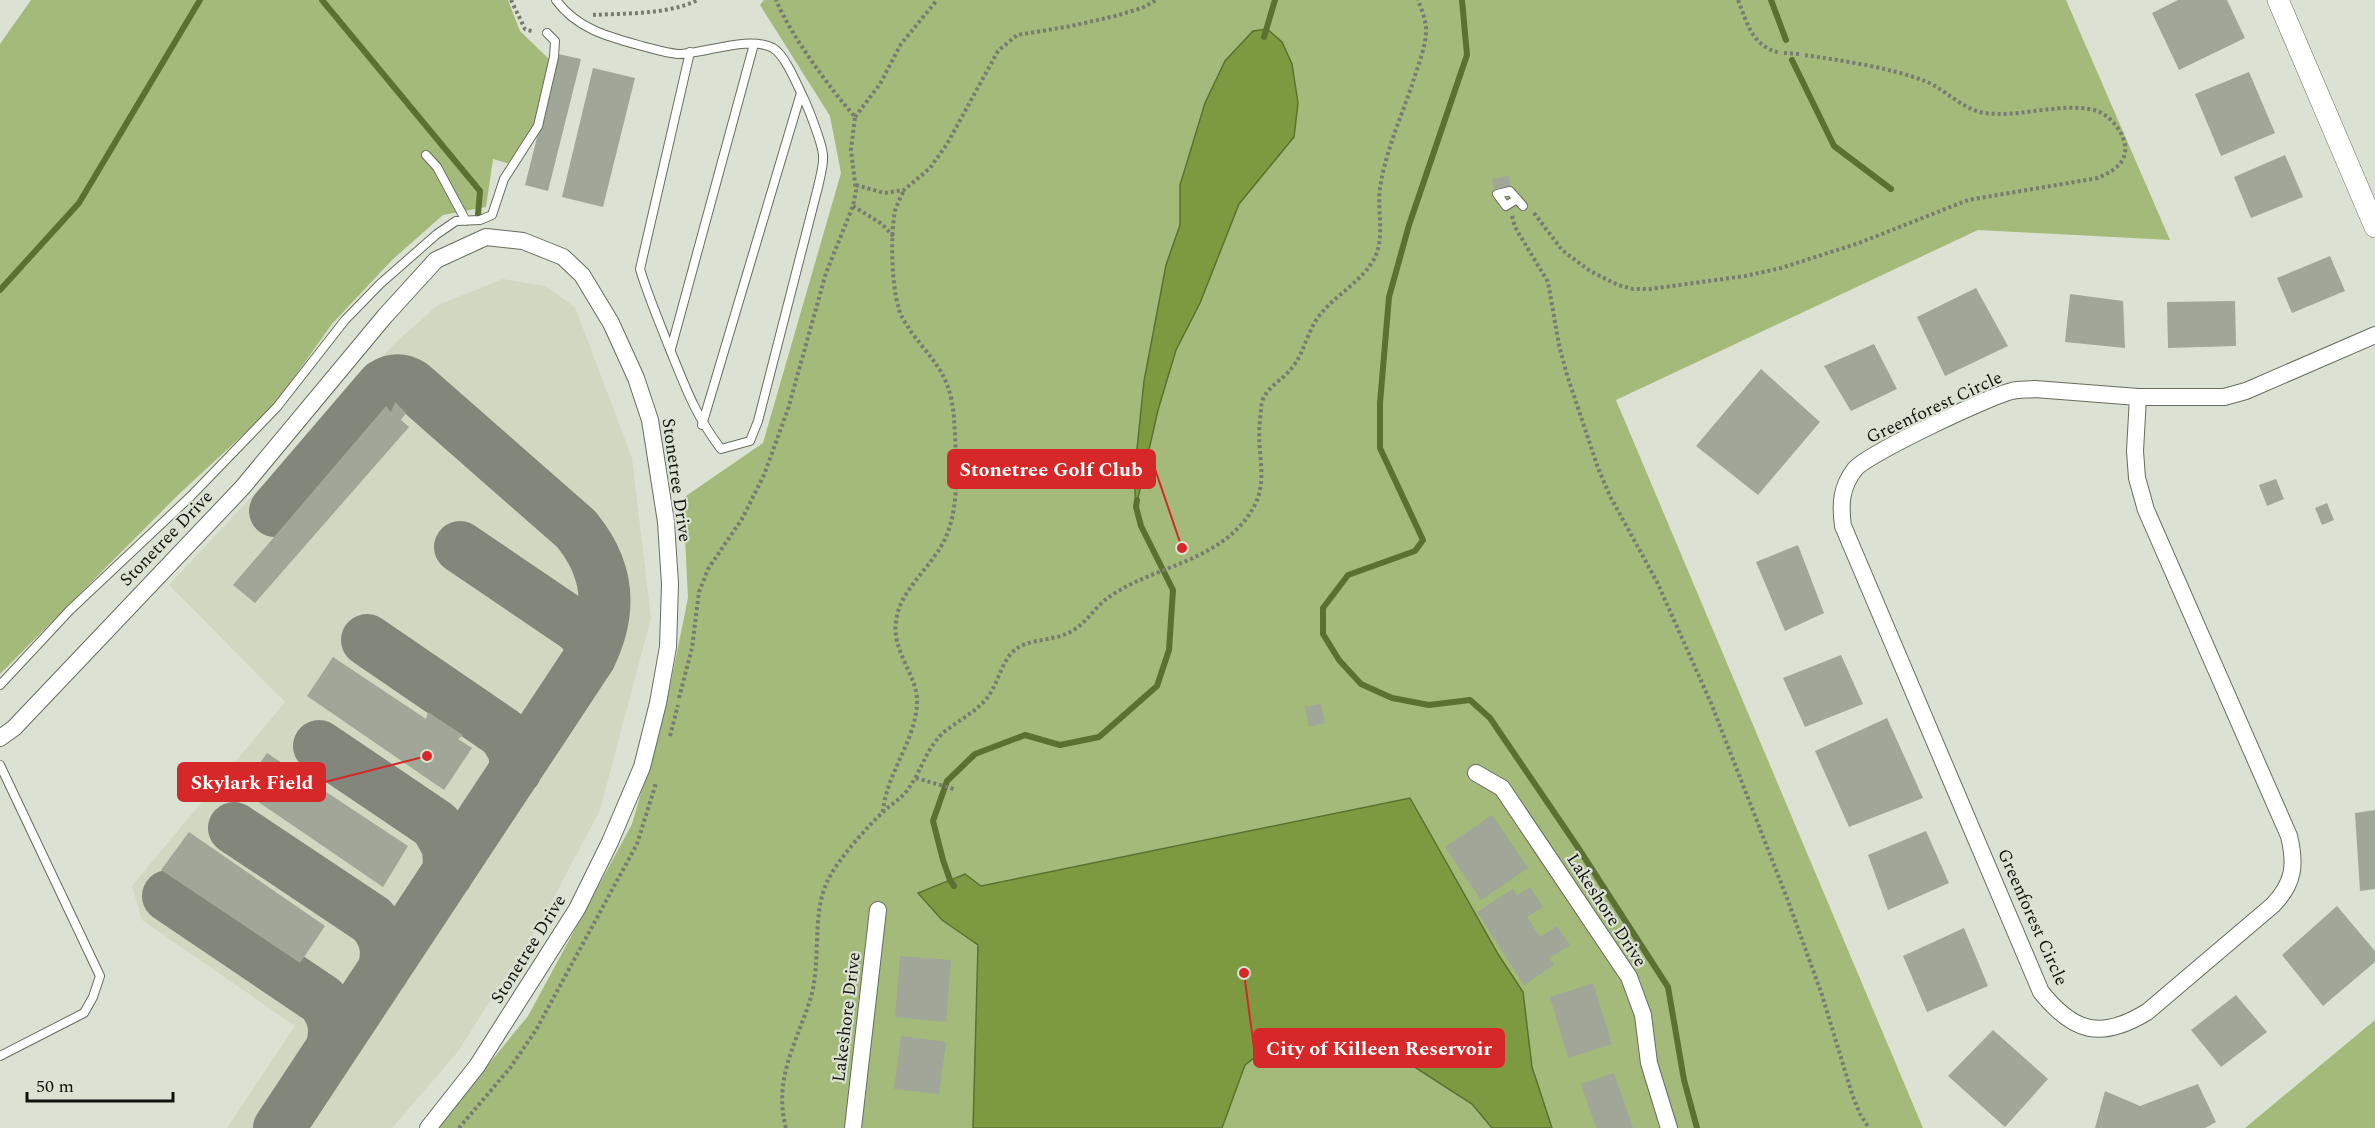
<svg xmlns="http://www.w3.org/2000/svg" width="2375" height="1128" viewBox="0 0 2375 1128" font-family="Spectral,serif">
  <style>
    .built { fill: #d0d8c2 }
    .green { fill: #a4ba7a }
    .water { fill: #7d9a40; stroke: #5c7131; stroke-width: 1.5 }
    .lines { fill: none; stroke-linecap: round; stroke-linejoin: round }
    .stream { stroke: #5c7131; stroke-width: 6 }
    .taxiway { stroke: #82867b; stroke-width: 52 }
    .building { fill: #a0a698 }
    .service-casing { stroke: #676c5f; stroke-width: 10 }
    .minor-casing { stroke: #676c5f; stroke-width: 18 }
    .tertiary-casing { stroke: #676c5f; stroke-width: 22 }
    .path { stroke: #777b71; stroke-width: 4; stroke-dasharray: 3 3; stroke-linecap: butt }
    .service { stroke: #fff; stroke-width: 8 }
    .minor { stroke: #fff; stroke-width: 16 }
    .tertiary { stroke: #fff; stroke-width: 21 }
    .labels { text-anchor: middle; stroke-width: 4.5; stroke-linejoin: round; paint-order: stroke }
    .street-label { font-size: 18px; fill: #10120d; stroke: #dce2d3 }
    .leader { fill: none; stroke: #d62828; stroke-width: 2 }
    .callout-dot { fill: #d62828; stroke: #dce2d3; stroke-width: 2 }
    .callout { fill: #d62828; stroke: #d62828; stroke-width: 2 }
    .callout-label { font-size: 20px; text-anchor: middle; font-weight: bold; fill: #fff }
  </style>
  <rect width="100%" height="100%" fill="#dce2d3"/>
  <!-- built -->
  <path class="built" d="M503,279L545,286L575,307L632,458L651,618L600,810L541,922L457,1053L392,1128H227L295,1026L142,920L132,886L285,702L169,585L396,342L438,305Z"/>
  <!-- green -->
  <path class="green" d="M31,0H508L520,31L550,60L535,123L510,164L493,159L486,207L443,215L392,260L332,324L273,407L178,495L0,674V44Z
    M764,0H2066L2170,240L1978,230L1616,400L1923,1128H436L528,1016L632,824L666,706L688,598L683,498L763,443L841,173L830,116L760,5Z
    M2375,1020V1128H2245Z"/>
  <!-- water -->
  <path class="water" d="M1267,29L1282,42L1292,64L1298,103L1294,137L1239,204L1200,303L1176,350L1158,410L1136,507L1134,478L1144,381L1166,265L1180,225V185L1205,103L1225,61L1253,31Z
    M1410,798L1498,954L1523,992L1532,1067L1552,1128H1492L1472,1104L1410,1064L1327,1034L1282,1037L1245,1065L1222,1128H973L978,945L942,920L918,893L965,874L981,886Z"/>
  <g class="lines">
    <!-- stream -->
    <path class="stream" d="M322,0L480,191L478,215
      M1462,0L1467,55L1409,225L1389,297L1380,403V448L1423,540L1415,551L1348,575L1323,608V634L1339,660L1361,684L1392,698L1429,705L1470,700L1490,718L1577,846L1668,987L1684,1080L1697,1128
      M1771,0L1786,40
      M1264,37L1275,0
      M1792,60L1834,146L1891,189
      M0,290L79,203L200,0
      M954,886L950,880L943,860L933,821L947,781L975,754L1025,735L1060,745L1099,737L1157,686L1169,650L1173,590L1141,526L1136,507L1137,500"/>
    <!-- taxiway -->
    <path class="taxiway" d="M275,511L383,385C393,379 402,379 412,385L576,529C609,569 613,610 590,657L279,1128
      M460,547L575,625C586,634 591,642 590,657
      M367,640L503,733L514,750L516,770
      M319,746L436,825L448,847L449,865L447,874
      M234,828L372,920C386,936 389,951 383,971
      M168,896L322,1000C334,1015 337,1030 331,1049"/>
  </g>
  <!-- building -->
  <path class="building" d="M2178,0H2227L2245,38L2179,70L2152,13Z
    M558,54L581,59L548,191L525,185Z
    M593,68L635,78L603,207L562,197Z
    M2249,72L2275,133L2221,156L2195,94Z
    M2285,155L2303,197L2251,218L2234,177Z
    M1509,176L1510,188L1494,192L1492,179Z
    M2330,256L2345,291L2292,313L2277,278Z
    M1976,288L2008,346L1945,376L1917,317Z
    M2070,294L2123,301L2125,348L2065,342Z
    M2235,301L2236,346L2168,348L2167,302Z
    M1874,344L1897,389L1851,411L1824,366Z
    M1761,369L1820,422L1758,495L1696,446Z
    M395,402L406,413L401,420L409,427L255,603L233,585L386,406L391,412Z
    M2276,479L2284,499L2267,506L2259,485Z
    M2327,503L2334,520L2322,525L2315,508Z
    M1798,545L1824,613L1785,631L1756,562Z
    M1841,655L1863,704L1805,727L1783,678Z
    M333,657L426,719L428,712L463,735L458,739L472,748L444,790L307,696Z
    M1321,704L1325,723L1309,727L1305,707Z
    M1887,718L1923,798L1849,827L1815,751Z
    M267,753L408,846L383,887L241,790Z
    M2375,810V889L2360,891L2355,813Z
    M1492,815L1528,868L1481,900L1445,847Z
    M1926,831L1949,883L1888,910L1868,855Z
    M189,832L325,926L300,963L161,870Z
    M1530,887L1543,907L1527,917L1540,937L1557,926L1570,945L1549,958L1554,965L1524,985L1477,912L1513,889L1517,895Z
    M2337,906L2375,951V962L2323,1006L2282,955Z
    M1964,928L1988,986L1927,1012L1903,956Z
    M900,956L951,960L946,1022L895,1017Z
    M1593,983L1612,1044L1568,1058L1550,997Z
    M2236,995L2267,1032L2221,1067L2191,1030Z
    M1993,1030L2048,1079L2005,1127L1948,1076Z
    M901,1036L946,1042L939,1094L894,1089Z
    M1614,1073L1633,1128H1596L1581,1084Z
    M2198,1084L2216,1122L2205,1128H2095L2105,1091L2140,1106Z"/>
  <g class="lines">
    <!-- service casing -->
    <g class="service-casing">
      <path id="service" d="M556,0C577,29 609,37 642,46C654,49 666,53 678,54C704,54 749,35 773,48C786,56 797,85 804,99C809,110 822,143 823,155C824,165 820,177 818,187L758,421L750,441L721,449C695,415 685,386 669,347C659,321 648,296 640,269L690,52
        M426,155L437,167L466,221
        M1517,199L1506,206L1497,194L1510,191L1523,206
        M671,349L754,44
        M702,425L801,93
        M0,685L70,610L191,496L277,407L345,320L380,284L437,234L456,221L480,220L492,215L504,179L538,126L554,57L555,41L547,33
        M0,765L100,976L93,997L84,1013L0,1056"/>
    </g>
    <!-- minor casing -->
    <g class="minor-casing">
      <path id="minor" d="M2035,389L2138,397L2135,451L2137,478L2146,510L2289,836C2296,865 2294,883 2273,905L2147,1012C2101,1040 2074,1033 2041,992L1843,526C1840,504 1841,487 1855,469C1867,454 1990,396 2012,391C2019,389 2028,390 2035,389Z
        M2138,397H2224L2246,391L2375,335
        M0,738L14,728L242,488L385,316L436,260L486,237L523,241L563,257L582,275L611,323L636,378L650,420L666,522L670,584L668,647L658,703L642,767L610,842L577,909L477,1066L428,1128
        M1476,773L1502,788L1629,977L1643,1015L1649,1063L1669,1128
        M853,1128L878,910"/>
    </g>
    <!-- tertiary casing -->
    <g class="tertiary-casing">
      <path id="tertiary" d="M2278,0L2375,227"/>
    </g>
    <!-- path -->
    <path class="path" d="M511,0L525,29L534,32
      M1738,0C1748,25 1752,46 1780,53
      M593,15C627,13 666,15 698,0
      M1784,53L1799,54
      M855,117L880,84L901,44L937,0
      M856,185L884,193L904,190L930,168L947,144L998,51L1017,35L1071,26L1115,16L1142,8L1156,0
      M853,206L882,224L894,237
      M1534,213L1562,250L1590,271L1618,285L1633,289H1650L1745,276L1781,268L1859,243L1968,200L2098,178C2108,173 2118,169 2123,159C2132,141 2112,114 2094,110C2058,102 2021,118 1985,113C1963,110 1945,89 1925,81C1892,68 1839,60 1804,55
      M1512,216L1515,227L1548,282L1559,345L1567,375L1598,468L1610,496L1657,582L1711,703L1787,898L1822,995L1852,1094L1860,1114L1869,1128
      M679,698L692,648L699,592L708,569L742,519L764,475L788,409L826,273L853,206L856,191L851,150L855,117C829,87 791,36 776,0
      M670,736L678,705
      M916,778L954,789
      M883,812C886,774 915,742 917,704C919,677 891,651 896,621C900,589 932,567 945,539C961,504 956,456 954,418C950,366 926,358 903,319C891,298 890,235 895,211C897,204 901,197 904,190
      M459,1128L510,1068L536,1030L637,844L656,783
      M786,1128C773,1080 796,1044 810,1000C822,963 811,917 827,882C837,860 867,827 885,810C892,804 900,799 906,792C921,773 925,750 943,733C957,721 975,713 987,698C1000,682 1001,656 1021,646C1035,639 1054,640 1068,633C1084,626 1092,611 1105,600C1145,569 1204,565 1240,526C1277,486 1253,459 1261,413C1261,409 1261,404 1263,399C1269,386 1283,379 1291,369C1304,354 1306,335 1317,319C1331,298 1356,286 1371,264C1388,240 1375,210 1381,182C1387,148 1402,115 1413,82C1418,65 1427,45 1426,27C1425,18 1421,8 1418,0"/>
    <!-- service -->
    <use href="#service" class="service"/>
    <!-- minor -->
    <use href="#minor" class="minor"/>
    <!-- tertiary -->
    <use href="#tertiary" class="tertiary"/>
  </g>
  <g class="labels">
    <!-- street labels -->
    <g class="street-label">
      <text transform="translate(1934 407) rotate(-25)" y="6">Greenforest Circle</text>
      <text transform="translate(677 480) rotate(82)" y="6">Stonetree Drive</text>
      <text transform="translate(166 538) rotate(-46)" y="6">Stonetree Drive</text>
      <text transform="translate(1607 910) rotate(57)" y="6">Lakeshore Drive</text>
      <text transform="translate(2033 917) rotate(66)" y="6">Greenforest Circle</text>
      <text transform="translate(528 949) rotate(-58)" y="6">Stonetree Drive</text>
      <text transform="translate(846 1017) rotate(-83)" y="6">Lakeshore Drive</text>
    </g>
  </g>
  <!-- callouts -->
  <path class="leader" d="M1182 548L1155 469M427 756L325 782M1244 973L1254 1048"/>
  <g class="callout-dot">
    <circle cx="1182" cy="548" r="6"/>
    <circle cx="427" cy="756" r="6"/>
    <circle cx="1244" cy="973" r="6"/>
  </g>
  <g class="callout">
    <rect x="948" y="450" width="207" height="38" rx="6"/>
    <rect x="178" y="763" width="147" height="38" rx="6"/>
    <rect x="1254" y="1029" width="250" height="38" rx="6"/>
  </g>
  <g class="callout-label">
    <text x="1051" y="476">Stonetree Golf Club</text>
    <text x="252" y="789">Skylark Field</text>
    <text x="1379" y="1055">City of Killeen Reservoir</text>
  </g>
  <!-- scale -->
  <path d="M27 1092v9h146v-9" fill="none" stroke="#10120d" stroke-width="3"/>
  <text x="36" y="1092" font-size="18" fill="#10120d" stroke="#dce2d3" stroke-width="4.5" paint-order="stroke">50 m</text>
</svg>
